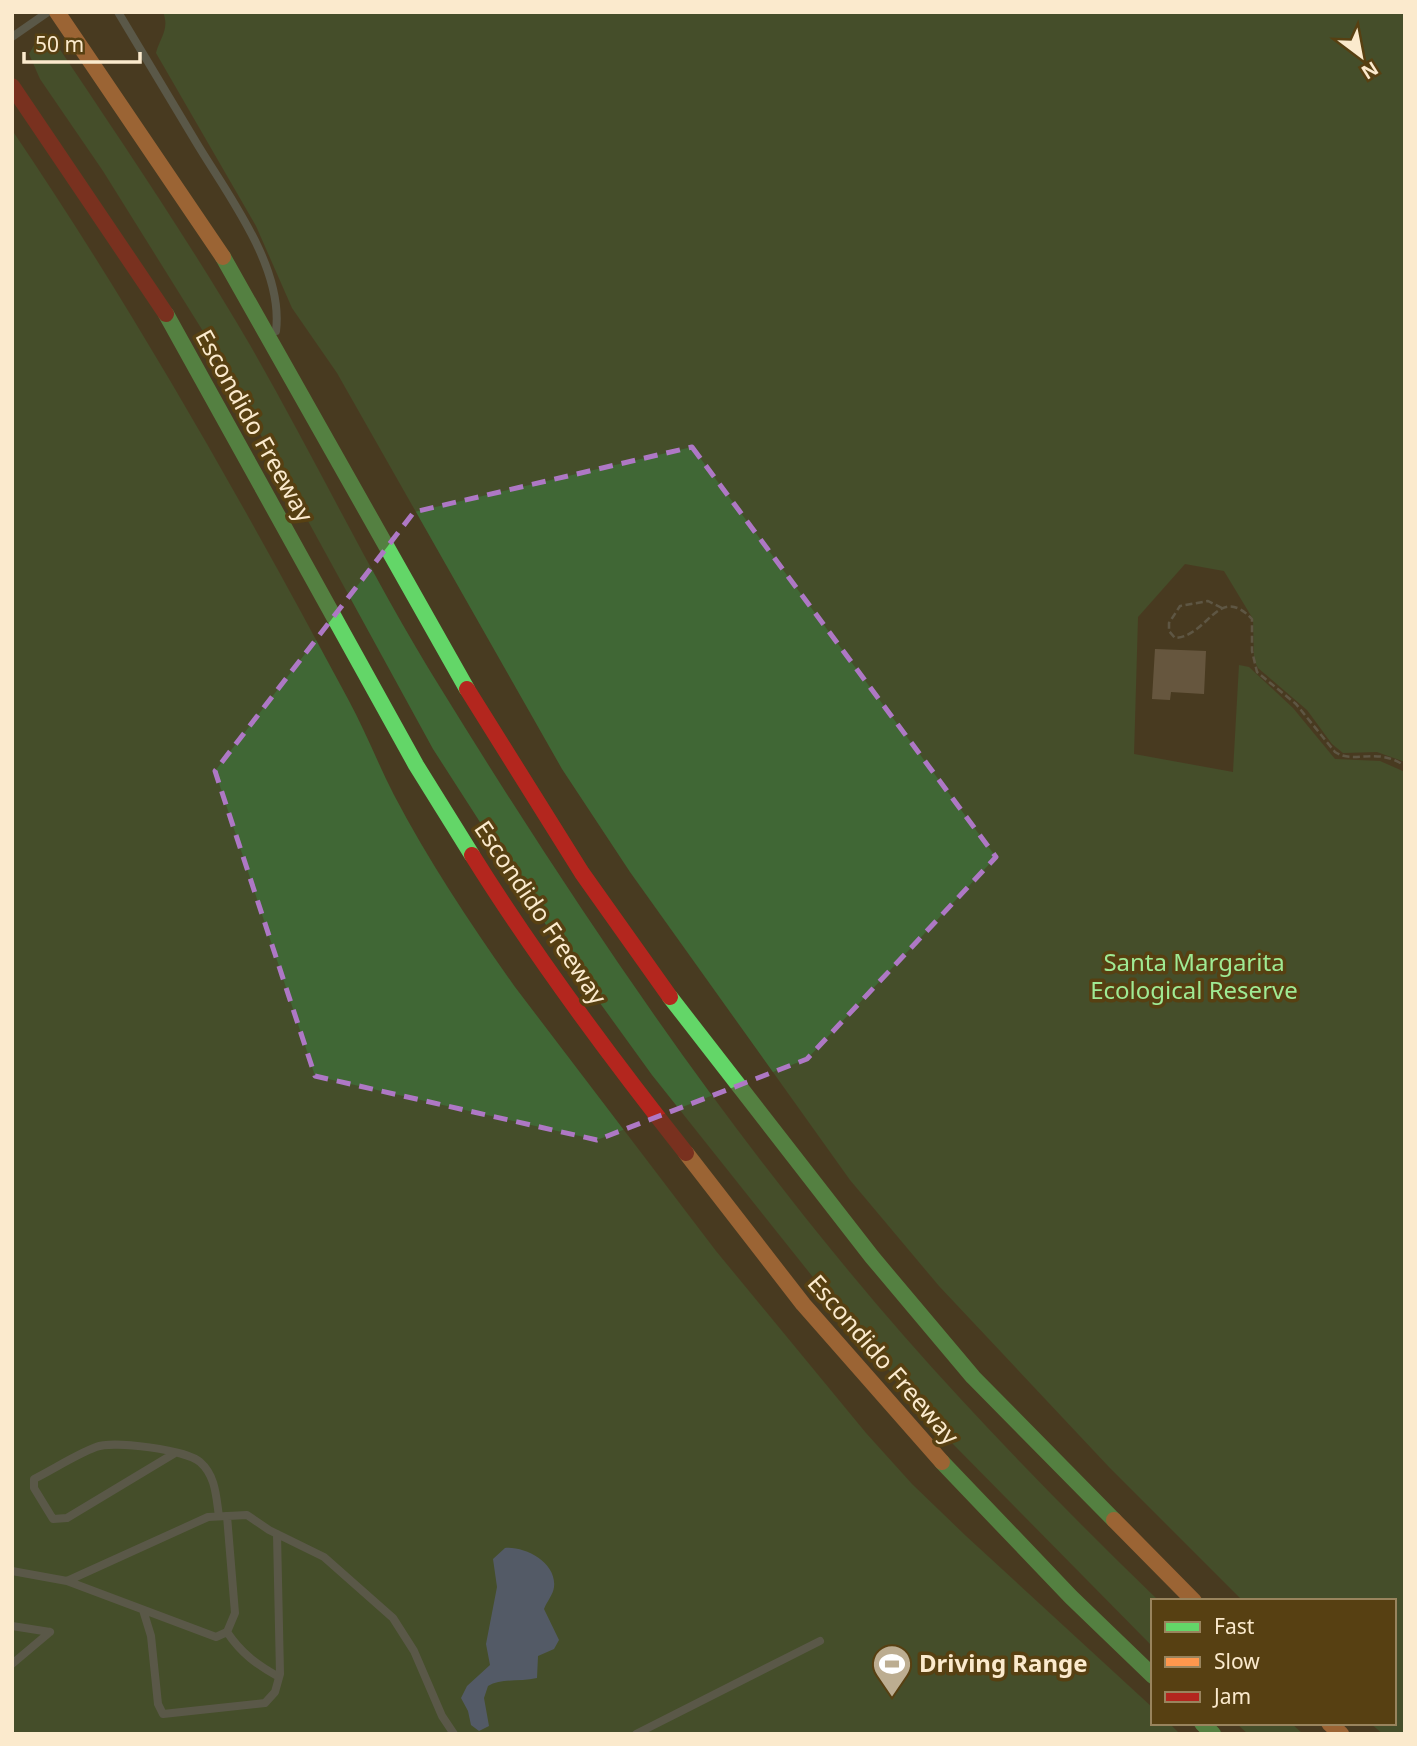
<svg xmlns="http://www.w3.org/2000/svg" width="1417" height="1746" viewBox="0 0 1417 1746" font-family="'Noto Sans',sans-serif">
  <style>
    .green { fill: #406735 }
    .water { fill: #6181ba }
    .building { fill: #8b7962 }
    .lines { fill: none; stroke-linecap: round; stroke-linejoin: round }
    .path { stroke: #78786e; stroke-width: 2.5; stroke-dasharray: 7 3.5; stroke-linecap: butt }
    .lane { stroke: #707c79; stroke-width: 8 }
    .fast { stroke: #63d668; stroke-width: 16 }
    .slow { stroke: #ff974d; stroke-width: 16 }
    .jam { stroke: #b3261e; stroke-width: 16 }
    .marked { fill: none; stroke: #ae78c5; stroke-width: 5; stroke-dasharray: 14 9; stroke-linejoin: round }
    .labels { text-anchor: middle; stroke-width: 7; stroke-linejoin: round; paint-order: stroke }
    .street-label { font-size: 24px; fill: #fbeacd; stroke: #574012 }
    .park-label { font-size: 24px; fill: #9fea94; stroke: #574012 }
    .poi-label { font-size: 24px; font-weight: bold; fill: #fbeacd; stroke: #574012; text-anchor: start }
  </style>
  <rect width="100%" height="100%" fill="#483b21"/>
  <!-- green -->
  <path class="green" d="M163,12H1405V762L1377,752L1343,753L1332,744L1307,710L1258,668L1254,660L1253,619L1224,571L1185,564L1138,617L1134,754L1233,772L1239,665L1249,667L1293,708L1335,759L1380,761L1405,772V1734H1383L1370,1723H1394V1601H1243L1109,1467L939,1286L850,1180L630,872L562,769L337,373L292,308L256,226L156,53C160,38 170,29 163,12Z
    M41,33L51,36C119,138 188,239 250,345C316,460 373,580 443,692C581,916 731,1138 904,1336C985,1428 1071,1516 1159,1601H1153V1647L949,1440L863,1340L652,1075L566,956L433,749L211,344L103,171L40,79L29,54Z
    M12,130C136,313 244,505 348,699C365,730 378,764 394,795C429,862 472,926 515,987L716,1251L866,1433L912,1484L966,1536L1153,1708V1723H1169L1180,1734H12Z
    M1236,1723H1291L1303,1734H1248Z"/>
  <!-- water -->
  <path class="water" d="M505,1548C525,1546 557,1563 554,1587C553,1595 547,1601 544,1609L559,1640L554,1649L538,1656L537,1678C520,1682 501,1678 488,1686L484,1698L489,1726L479,1731L471,1725L468,1711L461,1698L467,1686L490,1665L486,1644L497,1587L493,1559Z"/>
  <!-- building -->
  <path class="building" d="M1155,649L1206,651L1204,694L1171,692L1170,700L1152,699Z"/>
  <g class="lines">
    <!-- path -->
    <path class="path" d="M1222,608L1208,601L1180,606L1169,623V631L1175,638C1209,636 1218,583 1252,619V651L1257,672L1296,704L1335,752C1355,765 1376,746 1405,766"/>
    <!-- lane -->
    <path class="lane" d="M118,12C144,55 170,98 196,142C227,194 284,267 276,331
      M12,37L48,12
      M175,1453L67,1518L53,1519L34,1488V1479C54,1469 75,1455 96,1447C113,1440 187,1450 200,1462C216,1476 216,1497 219,1516
      M12,1571L67,1581L208,1517L247,1515L269,1530L324,1557L393,1618L414,1651L442,1716L454,1734
      M67,1581L216,1637L227,1632L235,1613L227,1516
      M143,1610L151,1636L158,1704L163,1714L265,1703L275,1692L280,1674L277,1534
      M12,1626L50,1632
      M227,1632C241,1653 257,1665 279,1677
      M12,1664L50,1632
      M636,1734L820,1641"/>
    <!-- fast -->
    <path class="fast" d="M223,257L467,689
      M166,314L416,765L472,855
      M670,997L872,1257L973,1377L1114,1520
      M942,1462L1071,1597L1153,1676
      M1202,1723L1213,1734"/>
    <!-- slow -->
    <path class="slow" d="M57,12L223,257
      M686,1153L803,1304L942,1462
      M1114,1520L1194,1601
      M1329,1723L1341,1734"/>
    <!-- jam -->
    <path class="jam" d="M12,86L166,314
      M467,689L582,873L670,997
      M472,855C537,959 610,1057 686,1153"/>
  </g>
  <!-- marked area -->
  <path d="M0 0H1417V1746H0ZM692,447L996,857L807,1059L597,1140L315,1076L215,771L414,512Z" fill="#483b21" fill-opacity=".55" fill-rule="evenodd"/>
  <path class="marked" d="M692,447L996,857L807,1059L597,1140L315,1076L215,771L414,512Z"/>
  <!-- icons -->
  <defs>
    <g id="stadium-pin" transform="scale(2.0125)"><path d="M0 17L-7.5 6A9.5 9.5 0 1 1 7.5 6Z" fill="#bcad91" stroke="#574012"/><path d="M0-5a6.5 5 0 1 0 0 10a6.5 5 0 1 0 0-10ZM-3.5-1.8h7v3.6h-7Z" fill="#fff"/></g>
  </defs>
  <g fill-rule="evenodd">
    <use href="#stadium-pin" x="892" y="1664"/>
  </g>
  <g class="labels">
    <!-- street labels -->
    <g class="street-label">
      <text transform="translate(254 426) rotate(61)" y="8">Escondido Freeway</text>
      <text transform="translate(540 913) rotate(56)" y="8">Escondido Freeway</text>
      <text transform="translate(883 1360) rotate(49)" y="8">Escondido Freeway</text>
    </g>
    <!-- park labels -->
    <g class="park-label">
      <text x="1194" y="971">Santa Margarita<tspan x="1194" dy="28">Ecological Reserve</tspan></text>
    </g>
    <!-- poi labels -->
    <g class="poi-label">
      <text x="919" y="1672">Driving Range</text>
    </g>
  </g>
  <!-- border -->
  <rect width="1417" height="1746" fill="none" stroke="#fbeacd" stroke-width="28"/>
  <!-- legend -->
  <rect x="1151" y="1599" width="245" height="126" fill="#574012" stroke="#99845d" stroke-width="2"/>
  <rect x="1165" y="1622" width="35" height="10" fill="#63d668" stroke="#99845d" stroke-width="2"/>
  <text x="1214" y="1634" font-size="21" fill="#fbeacd">Fast</text>
  <rect x="1165" y="1657" width="35" height="10" fill="#ff974d" stroke="#99845d" stroke-width="2"/>
  <text x="1214" y="1669" font-size="21" fill="#fbeacd">Slow</text>
  <rect x="1165" y="1692" width="35" height="10" fill="#b3261e" stroke="#99845d" stroke-width="2"/>
  <text x="1214" y="1704" font-size="21" fill="#fbeacd">Jam</text>
  <!-- north arrow -->
  <g transform="translate(1361 56) rotate(148)" stroke="#574012" stroke-width="5" paint-order="stroke">
  <path d="M0-5L12 26L0 18L-12 26Z" fill="#fbeacd"/>
  <text y="-10" font-size="19" font-weight="bold" text-anchor="middle" fill="#fbeacd">N</text>
  </g>
  <!-- scale -->
  <path d="M24 52v10h116v-10" fill="none" stroke="#fbeacd" stroke-width="3.5"/>
  <text x="35" y="52" font-size="21" fill="#fbeacd" stroke="#574012" stroke-width="5" paint-order="stroke">50 m</text>
</svg>
